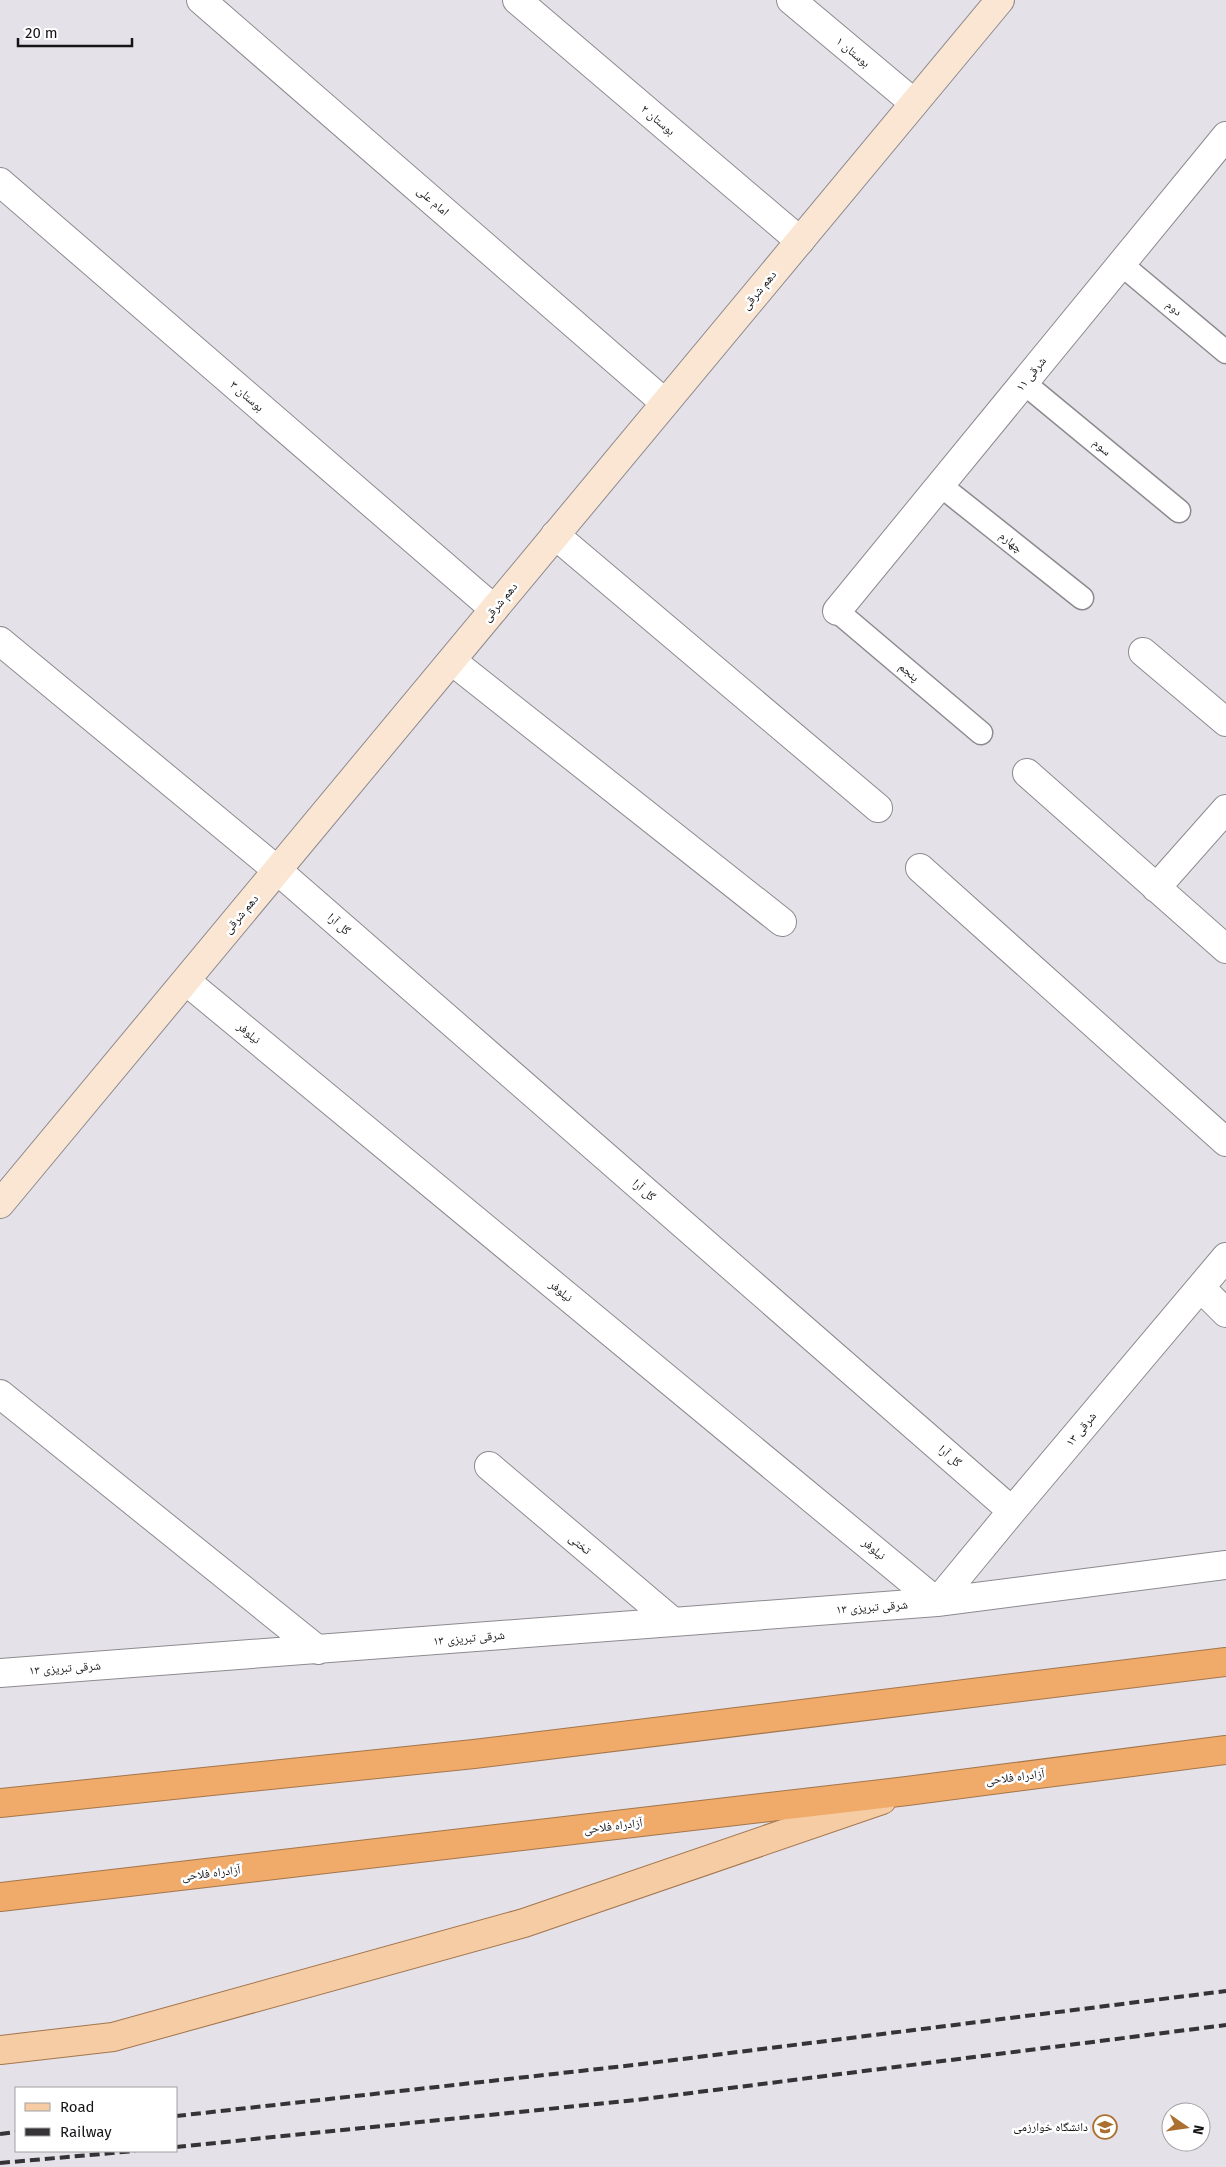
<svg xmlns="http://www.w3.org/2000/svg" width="1226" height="2167" viewBox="0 0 1226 2167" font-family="'Fira Sans','Noto Naskh Arabic',sans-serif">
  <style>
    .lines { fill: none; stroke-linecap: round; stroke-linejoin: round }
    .lane-casing { stroke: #8d8a8f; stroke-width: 25 }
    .street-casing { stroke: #8d8a8f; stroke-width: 30 }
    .secondary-casing { stroke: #8d8a8f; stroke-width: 30 }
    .primary-casing { stroke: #a3764c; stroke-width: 30 }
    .highway-casing { stroke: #a3764c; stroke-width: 30 }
    .lane { stroke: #fff; stroke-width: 22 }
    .street { stroke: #fff; stroke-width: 28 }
    .secondary { stroke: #fae6d2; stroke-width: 28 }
    .primary { stroke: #f6cca5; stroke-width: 28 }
    .highway { stroke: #f0aa69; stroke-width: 28 }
    .rail { stroke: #353336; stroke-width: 4; stroke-dasharray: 10 5; stroke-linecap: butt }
    .labels { text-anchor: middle; stroke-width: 5; stroke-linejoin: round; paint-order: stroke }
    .street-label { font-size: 12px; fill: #151416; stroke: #fff }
    .poi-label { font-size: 12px; fill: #151416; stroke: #fff; text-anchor: end }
  </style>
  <rect width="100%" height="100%" fill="#e5e1e8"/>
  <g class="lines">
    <!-- lane casing -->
    <g class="lane-casing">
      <path id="lane" d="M1121,264L1226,352
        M1024,383L1179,511
        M940,485L1082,598
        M837,611L981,733"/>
    </g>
    <!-- street casing -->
    <g class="street-casing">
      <path id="street" d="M201,0L665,403
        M517,0L800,241
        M791,0L914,103
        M0,182L494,609
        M555,535L878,808
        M837,611L1226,136
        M0,641L277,870L1012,1511
        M1143,652L1226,722
        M452,661L782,922
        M1027,773L1226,949
        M920,868L1226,1142
        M1156,888L1226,809
        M186,981L937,1602
        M1201,1288L1226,1313
        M0,1394L318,1650
        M489,1466L672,1621
        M937,1602L1012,1511L1226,1257
        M0,1673L937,1602L1226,1565"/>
    </g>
    <!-- secondary casing -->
    <g class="secondary-casing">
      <path id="secondary" d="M0,1204L1000,0"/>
    </g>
    <!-- primary casing -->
    <g class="primary-casing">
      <path id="primary" d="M0,2050L113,2037L524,1923L882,1800"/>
    </g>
    <!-- highway casing -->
    <g class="highway-casing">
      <path id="highway" d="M0,1803L474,1754L1226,1662
        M0,1897L907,1791L1226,1750"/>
    </g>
    <!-- lane -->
    <use href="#lane" class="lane"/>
    <!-- street -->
    <use href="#street" class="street"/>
    <!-- secondary -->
    <use href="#secondary" class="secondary"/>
    <!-- primary -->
    <use href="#primary" class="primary"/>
    <!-- highway -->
    <use href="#highway" class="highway"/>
    <!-- rail -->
    <path class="rail" d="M176,2116L634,2065L1226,1991
      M0,2134L16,2132
      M176,2147L636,2100L1226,2025
      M0,2163L135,2151"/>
  </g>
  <!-- icons -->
  <defs>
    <g id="university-ring" transform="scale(1.25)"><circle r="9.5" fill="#fff" stroke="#ab7031" stroke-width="1.5"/><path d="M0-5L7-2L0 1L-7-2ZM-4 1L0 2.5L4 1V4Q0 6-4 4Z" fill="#ab7031"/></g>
  </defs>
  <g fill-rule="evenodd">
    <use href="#university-ring" x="1105" y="2127"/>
  </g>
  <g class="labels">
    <!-- street labels -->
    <g class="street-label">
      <text transform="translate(853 52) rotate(40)" y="4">بوستان ۱</text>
      <text transform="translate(658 120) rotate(40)" y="4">بوستان ۲</text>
      <text transform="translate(433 201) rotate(41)" y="4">امام علی</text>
      <text transform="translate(759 290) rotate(-50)" y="4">دهم شرقی</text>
      <text transform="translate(1174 308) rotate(40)" y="4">دوم</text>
      <text transform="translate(1031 374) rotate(-51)" y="4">۱۱ شرقی</text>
      <text transform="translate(247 396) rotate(41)" y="4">بوستان ۳</text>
      <text transform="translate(1102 447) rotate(40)" y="4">سوم</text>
      <text transform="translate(1011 542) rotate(39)" y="4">چهارم</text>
      <text transform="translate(500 602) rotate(-50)" y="4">دهم شرقی</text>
      <text transform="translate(909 672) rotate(40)" y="4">پنجم</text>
      <text transform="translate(241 914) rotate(-50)" y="4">دهم شرقی</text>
      <text transform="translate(339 924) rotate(41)" y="4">گل آرا</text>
      <text transform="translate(249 1033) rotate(40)" y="4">نیلوفر</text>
      <text transform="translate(644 1190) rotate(41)" y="4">گل آرا</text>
      <text transform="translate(561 1291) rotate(40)" y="4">نیلوفر</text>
      <text transform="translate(1081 1429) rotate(-50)" y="4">۱۳ شرقی</text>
      <text transform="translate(950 1456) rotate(41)" y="4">گل آرا</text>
      <text transform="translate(580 1544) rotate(40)" y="4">تختی</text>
      <text transform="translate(874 1549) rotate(40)" y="4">نیلوفر</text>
      <text transform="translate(872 1607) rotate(-4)" y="4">۱۳ شرقی تبریزی</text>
      <text transform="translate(469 1638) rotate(-5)" y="4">۱۳ شرقی تبریزی</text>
      <text transform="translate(65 1668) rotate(-4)" y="4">۱۳ شرقی تبریزی</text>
      <text transform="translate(1015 1777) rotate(-7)" y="4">آزادراه فلاحی</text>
      <text transform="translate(613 1826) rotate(-7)" y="4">آزادراه فلاحی</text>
      <text transform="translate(211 1873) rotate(-7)" y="4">آزادراه فلاحی</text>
    </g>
    <!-- poi labels -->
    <g class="poi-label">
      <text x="1088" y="2131">دانشگاه خوارزمی</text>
    </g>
  </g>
  <!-- legend -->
  <rect x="15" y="2087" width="162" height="65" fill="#ffffff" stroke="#a1a1a2"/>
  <rect x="25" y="2103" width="25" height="8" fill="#f6cca5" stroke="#a1a1a2"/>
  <text x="60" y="2112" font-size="15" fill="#151416">Road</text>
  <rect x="25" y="2128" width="25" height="8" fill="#353336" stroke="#a1a1a2"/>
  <text x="60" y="2137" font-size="15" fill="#151416">Railway</text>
  <!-- north arrow -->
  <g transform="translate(1186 2127) rotate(103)"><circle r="24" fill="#ffffff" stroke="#a1a1a2"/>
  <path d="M0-4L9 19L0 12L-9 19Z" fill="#ab7031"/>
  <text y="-8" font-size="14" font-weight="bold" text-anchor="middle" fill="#151416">N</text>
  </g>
  <!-- scale -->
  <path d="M18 38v8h114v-8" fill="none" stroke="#151416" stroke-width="2.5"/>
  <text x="25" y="38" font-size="15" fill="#151416" stroke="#ffffff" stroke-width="4" paint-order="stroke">20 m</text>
</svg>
